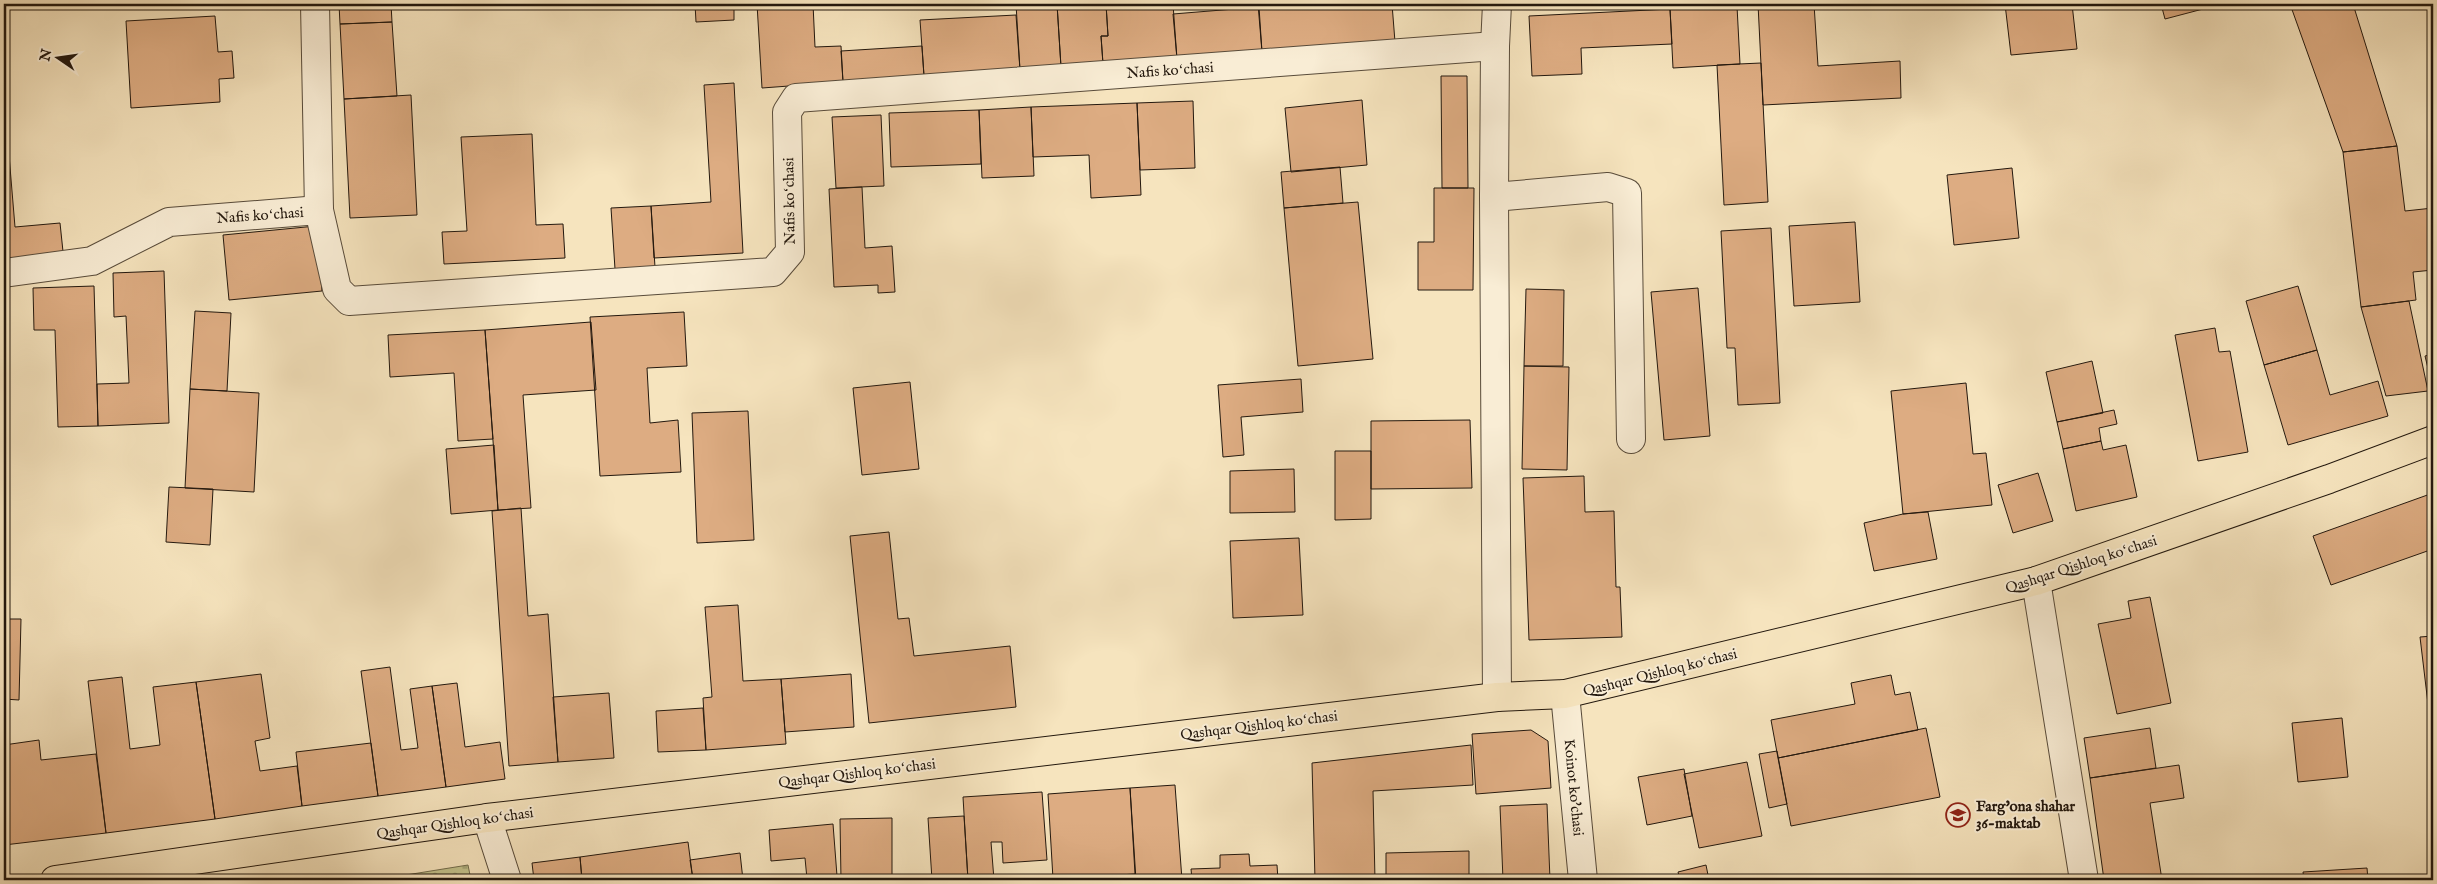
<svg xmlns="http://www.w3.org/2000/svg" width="2437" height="884" viewBox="0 0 2437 884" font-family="'IM FELL English',serif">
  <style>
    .cemetery { fill: url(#cemetery-stones); stroke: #736d4d }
    .building { fill: #ddac82; stroke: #23180e }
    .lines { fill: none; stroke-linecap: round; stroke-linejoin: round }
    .minor-casing { stroke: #584b3a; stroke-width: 30 }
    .major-casing { stroke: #23180e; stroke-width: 30 }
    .minor { stroke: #f9edd5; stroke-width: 28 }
    .major { stroke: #f6e4be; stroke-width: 28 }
    .labels { text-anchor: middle; stroke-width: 4; stroke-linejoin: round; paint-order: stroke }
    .street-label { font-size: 15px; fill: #23180e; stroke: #f9edd5 }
    .poi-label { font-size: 15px; font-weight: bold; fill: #23180e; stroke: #f9edd5; text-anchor: start }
  </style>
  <defs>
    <pattern id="cemetery-stones" width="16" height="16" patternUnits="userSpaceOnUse" patternTransform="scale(1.25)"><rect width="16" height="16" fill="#c3c28c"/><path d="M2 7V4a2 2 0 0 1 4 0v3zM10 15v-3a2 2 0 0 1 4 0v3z" fill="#a7a678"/></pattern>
  </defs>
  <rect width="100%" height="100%" fill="#f6e4be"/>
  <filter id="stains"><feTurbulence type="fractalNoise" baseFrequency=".004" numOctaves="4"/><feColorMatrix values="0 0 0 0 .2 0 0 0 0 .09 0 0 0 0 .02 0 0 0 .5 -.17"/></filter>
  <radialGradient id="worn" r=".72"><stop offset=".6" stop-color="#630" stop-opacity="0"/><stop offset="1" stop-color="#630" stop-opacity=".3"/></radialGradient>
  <!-- cemetery -->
  <path class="cemetery" d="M468,865L471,880H375Z"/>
  <!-- building -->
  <path class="building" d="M339,4H391L392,22L340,24Z
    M695,4H734V20L696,22Z
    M757,4H813L815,47L841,46L843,82L762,88Z
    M1016,4H1057L1061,67L1020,70Z
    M1057,4H1106L1108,36H1101L1103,64L1061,67Z
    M1106,4H1173L1177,59L1103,64L1101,36H1108Z
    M1258,4H1392L1395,42L1262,52Z
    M1758,4H1814L1818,66L1900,61L1901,98L1763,105Z
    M2005,4H2072L2077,49L2011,55Z
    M2161,4H2222L2165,19Z
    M2290,4H2353L2397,146L2343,152Z
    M1737,6L1740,64L1673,68L1670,9Z
    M1259,7L1262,52L1177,59L1173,14Z
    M1670,9L1672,44L1581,48L1582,74L1532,76L1529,16Z
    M1016,15L1020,70L924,76L920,20Z
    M215,16L218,52L232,51L234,78L219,79L220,102L131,108L126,21Z
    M392,22L397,96L344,99L340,24Z
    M922,46L924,76L843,82L841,51Z
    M1761,63L1768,202L1724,205L1717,65Z
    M1441,76H1467L1468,188H1442Z
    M734,83L743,253L654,258L651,206L711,202L704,85Z
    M411,95L417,215L350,218L344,99Z
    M1362,100L1367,165L1291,172L1285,108Z
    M1193,101L1195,168L1140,170L1137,103Z
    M1137,103L1141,195L1091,198L1089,155L1033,157L1031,107Z
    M1031,107L1034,176L982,178L979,110Z
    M979,110L981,164L891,167L889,113Z
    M881,115L884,186L836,188L832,117Z
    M532,134L536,225L563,224L565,258L444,264L442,232L467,231L461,137Z
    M2397,146L2405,211L2433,208V270L2413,272L2416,300L2361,307L2343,152Z
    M4,155H9L15,227L60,223L64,261L4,267Z
    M1340,167L1343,203L1284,208L1281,172Z
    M2012,168L2019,238L1954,245L1947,175Z
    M862,187L865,248L892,246L895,292L878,293V285L834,287L829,189Z
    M1434,188H1474L1473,290H1418V242H1434Z
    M1358,202L1373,359L1298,366L1284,208Z
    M651,206L655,267L615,269L611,208Z
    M1855,222L1860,302L1794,306L1789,226Z
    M316,226L322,291L229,300L223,235Z
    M1771,228L1780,403L1738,405L1735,348H1727L1721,231Z
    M164,271L169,423L98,426L97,384L129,383L126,316L114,317L113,273Z
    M94,286L98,426L58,427L55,330H34L33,288Z
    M2298,286L2317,350L2264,365L2246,301Z
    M1698,288L1710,436L1664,440L1651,292Z
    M1526,289L1564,290L1563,366H1524Z
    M2409,301L2428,391L2386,396L2361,307Z
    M195,311L231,313L227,391L190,389Z
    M684,312L687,366L647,368L650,423L678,420L681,472L600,476L590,317Z
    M591,322L596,390L523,395L531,508L498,510L485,330Z
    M2215,328L2219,352L2230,351L2248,452L2198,461L2175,335Z
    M485,330L493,439L458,441L454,373L390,377L388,335Z
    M2317,350L2330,395L2378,381L2388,416L2288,445L2264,365Z
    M2433,354V389L2425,356Z
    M2092,361L2103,413L2057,422L2046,372Z
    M1524,366L1569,367L1567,470L1522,469Z
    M1301,379L1303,412L1241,417L1244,455L1223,457L1218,385Z
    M910,382L919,469L862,475L853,388Z
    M1966,383L1973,454L1986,453L1992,505L1903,514L1891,391Z
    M190,389L259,393L254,492L185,488Z
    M2114,410L2117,424L2099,428L2101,441L2063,449L2057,422Z
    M748,411L754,540L697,543L692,413Z
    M1470,420L1472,488L1371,489V421Z
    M2101,441L2103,450L2126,445L2137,497L2076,511L2063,449Z
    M494,445L498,510L451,514L446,449Z
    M1335,451H1371V519L1335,520Z
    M1294,469L1295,512L1230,513V471Z
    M2038,473L2053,521L2013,533L1998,485Z
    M1584,476L1585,512L1614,511L1616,587H1620L1622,637L1529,640L1523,478Z
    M169,487L213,489L210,545L166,542Z
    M2433,493V549L2331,585L2313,536Z
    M521,508L528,616L548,614L558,762L509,766L492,511Z
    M1928,512L1937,559L1874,571L1864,523L1903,514Z
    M889,532L898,619L909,618L914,656L1010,646L1016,707L869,723L850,536Z
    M1299,538L1303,615L1233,618L1230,541Z
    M2150,597L2171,703L2117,714L2098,624L2131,618L2128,601Z
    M738,605L743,681L781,679L786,744L706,750L703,698L712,697L705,607Z
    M4,619H21L19,700L4,699Z
    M2433,636V729H2431L2420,637Z
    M390,667L401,750L418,748L410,689L432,686L446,787L378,796L361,671Z
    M261,674L270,738L255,741L260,771L297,766L302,806L215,819L196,682Z
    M851,674L854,727L785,732L781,679Z
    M1891,675L1895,695L1910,692L1918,730L1778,758L1771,720L1855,704L1851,683Z
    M122,677L130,749L160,745L153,687L196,682L215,819L106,833L88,681Z
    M457,683L465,747L500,742L505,779L446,787L432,686Z
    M609,693L614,758L558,762L553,697Z
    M703,708L706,750L658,752L656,711Z
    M2342,718L2348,777L2298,782L2292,723Z
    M1926,728L1940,797L1791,826L1778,758Z
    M2150,728L2156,768L2090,778L2084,738Z
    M1531,730L1548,741L1551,788L1476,794L1472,734Z
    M39,740L41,760L96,754L106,833L4,845V745Z
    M371,743L378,796L302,806L296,752Z
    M1471,745L1473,785L1373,791L1375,880H1315L1312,763Z
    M1777,751L1787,804L1769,808L1759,754Z
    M1747,762L1762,836L1699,848L1684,774Z
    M2179,765L2184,798L2150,803L2162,880H2104L2090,778Z
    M1684,769L1692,816L1647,825L1638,777Z
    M1175,785L1182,880H1136L1130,788Z
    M1130,788L1135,874L1053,879L1048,794Z
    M1042,792L1047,860L1003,863L1002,842H991L994,880H968L963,797Z
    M1547,804L1550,880H1503L1500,806Z
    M964,816L968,880H932L928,818Z
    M892,818V880H841L840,819Z
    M833,824L837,876L807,879L805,858L771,861L769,830Z
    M688,842L693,880H582L580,857Z
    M1469,851V880H1386V853Z
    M740,853L743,880H693L690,860Z
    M1249,854L1250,866L1277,865L1278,880H1192L1191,869L1220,868V855Z
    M580,857L582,880H534L532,863Z
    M1706,865L1709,880H1680L1678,872Z
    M2367,868L2368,880H2304L2303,872Z"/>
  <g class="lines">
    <!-- minor casing -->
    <g class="minor-casing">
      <g id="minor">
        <path d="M315,4L319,210"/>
        <path d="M1494,197L1608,187L1627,193L1631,439"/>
        <path d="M4,273L92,261L169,222L319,210L337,289L349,301L773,272L790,252L787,112L796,98L1495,46"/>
        <path d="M2036,581L2084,880"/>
        <path id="s1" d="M1565,694L1583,880"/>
        <path d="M1497,697L1494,197L1495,46L1497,4"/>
        <path d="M487,818L507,880"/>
      </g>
    </g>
    <!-- major casing -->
    <g class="major-casing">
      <path id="major" d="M55,880L487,818L1497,697L1565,694L2036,581L2329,479L2433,440"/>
    </g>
    <!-- minor -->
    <use href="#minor" class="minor"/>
    <!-- major -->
    <use href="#major" class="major"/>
  </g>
  <!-- icons -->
  <defs>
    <g id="school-ring" transform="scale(1.25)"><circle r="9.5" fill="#f9edd5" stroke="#8f2418" stroke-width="1.5"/><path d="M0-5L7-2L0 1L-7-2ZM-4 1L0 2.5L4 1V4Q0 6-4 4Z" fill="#8f2418"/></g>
  </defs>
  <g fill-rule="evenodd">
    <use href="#school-ring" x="1958" y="815"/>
  </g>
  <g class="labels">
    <!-- street labels -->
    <g class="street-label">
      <text transform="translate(1170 70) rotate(-4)" y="5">Nafis koʻchasi</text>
      <text transform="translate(789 201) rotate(-91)" y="5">Nafis koʻchasi</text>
      <text transform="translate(260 215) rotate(-4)" y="5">Nafis koʻchasi</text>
      <text transform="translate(2081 564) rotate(-18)" y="5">Qashqar Qishloq koʻchasi</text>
      <text transform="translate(1660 672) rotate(-14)" y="5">Qashqar Qishloq koʻchasi</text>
      <text transform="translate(1259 725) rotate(-7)" y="5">Qashqar Qishloq koʻchasi</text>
      <text transform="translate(857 773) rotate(-7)" y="5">Qashqar Qishloq koʻchasi</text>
      <text dy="5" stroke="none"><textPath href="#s1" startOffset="94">Koinot ko'chasi</textPath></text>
      <text transform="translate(455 823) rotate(-8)" y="5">Qashqar Qishloq koʻchasi</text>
    </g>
    <!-- poi labels -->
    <g class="poi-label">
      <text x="1976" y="811">Farg'ona shahar<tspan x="1976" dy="17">36-maktab</tspan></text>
    </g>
  </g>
  <!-- margin -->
  <rect width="2437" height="884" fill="none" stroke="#f6e4be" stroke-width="20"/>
  <rect x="5" y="5" width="2427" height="874" fill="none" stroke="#23180e" stroke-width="2.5"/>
  <rect x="10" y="10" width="2417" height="864" fill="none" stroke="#23180e"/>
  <!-- north arrow -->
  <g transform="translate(58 58) rotate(283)" stroke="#f9edd5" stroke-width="4" paint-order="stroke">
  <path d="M0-4L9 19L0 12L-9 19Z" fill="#23180e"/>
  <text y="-8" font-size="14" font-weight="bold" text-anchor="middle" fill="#23180e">N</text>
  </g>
  <rect width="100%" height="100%" filter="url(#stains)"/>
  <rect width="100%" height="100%" fill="url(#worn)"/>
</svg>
